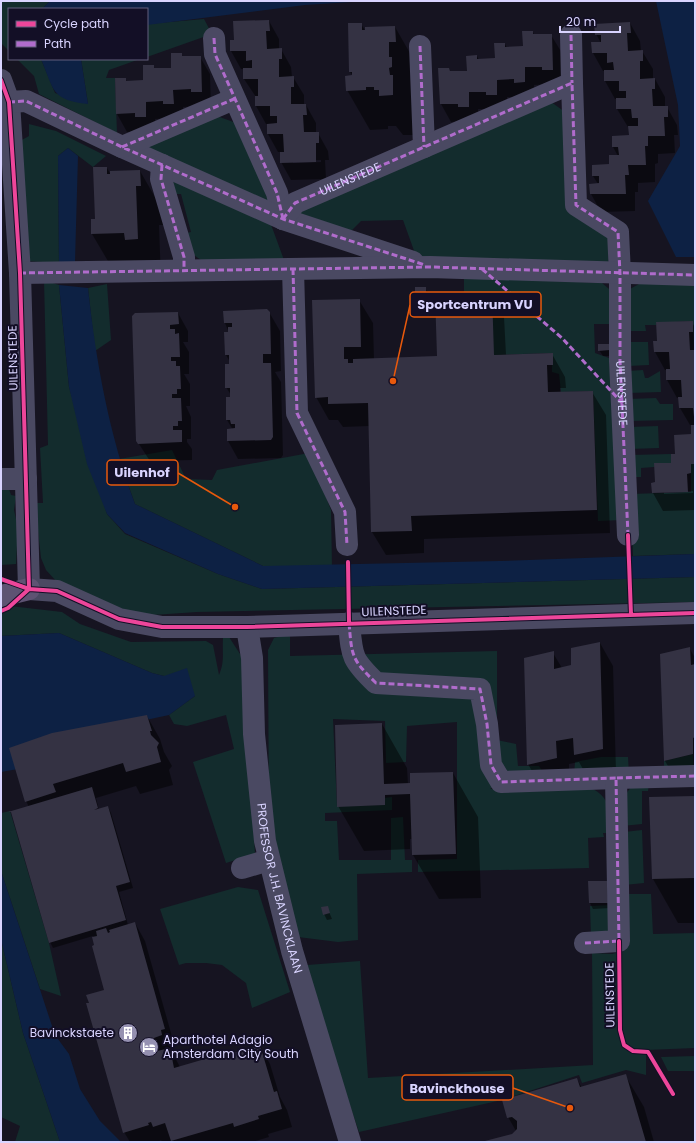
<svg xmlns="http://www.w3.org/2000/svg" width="696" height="1143" viewBox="0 0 696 1143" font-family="Poppins,sans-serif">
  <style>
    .green { fill: #132c2d }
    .water { fill: #0d2144 }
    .shadow { fill: #0007; fill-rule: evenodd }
    .building { fill: #343243 }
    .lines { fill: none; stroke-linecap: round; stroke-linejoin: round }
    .minor { stroke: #4a4962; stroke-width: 22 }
    .major { stroke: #5e5373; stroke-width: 22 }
    .quiet { stroke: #b06ccc; stroke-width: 3; stroke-dasharray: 6 3; stroke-linecap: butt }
    .cycleway-casing { stroke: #130f26; stroke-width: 6 }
    .cycleway { stroke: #ed469a; stroke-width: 4 }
    .labels { text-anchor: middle; stroke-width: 4; stroke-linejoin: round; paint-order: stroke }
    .street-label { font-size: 12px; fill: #d9d4ff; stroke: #130f26 }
    .poi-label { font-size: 12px; fill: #d9d4ff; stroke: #130f26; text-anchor: end }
    .leader { fill: none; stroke: #e8590c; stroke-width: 1.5 }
    .callout-dot { fill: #e8590c; stroke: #130f26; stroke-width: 1.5 }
    .callout { fill: #130f26; stroke: #e8590c; stroke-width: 1.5 }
    .callout-label { font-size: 13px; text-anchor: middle; font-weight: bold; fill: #d9d4ff }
  </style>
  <rect width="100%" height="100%" fill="#161421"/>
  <!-- green -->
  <path class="green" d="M3,1H50L42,9H9V51L1,43V3Z
    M204,19L212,34L147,57V24Z
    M17,59H41L55,93L88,104L81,59H140L109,70L106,78H115L117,133L39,94L34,76Z
    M547,99L565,112L569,210L603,228L614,244L607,265L417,259L403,220L361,221L348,234L295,216L299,209Z
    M214,115L239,124L270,203L140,145Z
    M29,124L56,131L106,156L93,167L68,148L58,156L59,263L25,261L20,141L29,136Z
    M169,177L269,219L284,260H201L188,251L182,234L191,232L181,194H170Z
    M464,277L602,283L615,294L618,324H594L595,353L609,358L622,520L598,521L593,391L561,392L559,374L552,372V353L494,355L464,294Z
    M44,280L59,285L69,387L107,514L125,534L218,574L262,589L695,577V602L197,612L138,616L57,582L46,570L41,558L35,503H43L40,448L48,445Z
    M695,282V349H694L693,321L656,323V325H645L646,331H627L630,289L639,284Z
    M107,284L111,340L95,351L88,288Z
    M627,342H648L649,365L628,366Z
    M643,370L645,378H648L660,371L661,392L628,393V371Z
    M656,398L660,404H673V420L629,421L628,399Z
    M658,426L659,448L630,449L629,427Z
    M172,450L186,479L212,480L217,470L309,453L331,510L332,568L263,566L135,504L119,459Z
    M671,454V463L654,467L641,468V477H631L630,455Z
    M691,464H695V554L633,556L631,494L691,492Z
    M1,489H9L11,495L16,496L14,510L18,528L16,564L1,565Z
    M10,606L62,612L80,624L131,642L206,641L213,645L219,675C225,661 222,653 223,638L229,637L242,657L244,666L255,854L226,863L193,762L234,749L226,715L187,726L174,724L169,715L195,696L164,676L152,673L59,633L1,636V610Z
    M281,636H290V656L497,651V740L516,744L518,766H539L547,778L518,775L490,789H593C613,800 608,813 608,833H603L604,837L588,838L589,868L418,872V860L457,859V722L407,726L406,762L386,763L385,721L333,719L337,806L384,805V798L392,797V810L325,813V821H337L339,860H391V818L403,817L405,860H412V872L357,874L358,940L338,942L298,937L269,822L268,650L274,638Z
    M693,754L694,773H664V761Z
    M601,757H628L629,774L574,775L575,762Z
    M649,784L648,791H642V824L622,826L621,800L632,786Z
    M10,811L49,943L61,996L40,989L1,871V813Z
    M642,830L644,883L624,885V832Z
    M238,887L258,890L290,992L252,1008L246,983L222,965L206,963H186L179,965L160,909Z
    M624,894H651L653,934L695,933V1048L646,1050V1075L626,1070L582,1083L579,1075L502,1100L359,1132L326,1035L307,965L360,961L368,1078L593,1065L592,953L612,954L624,951Z
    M612,905V924L606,935L591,936L590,906Z
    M1,939L23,1033L60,1142H15L20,1126L1,1117Z
    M695,1056V1071H668L661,1057Z"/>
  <!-- water -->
  <path class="water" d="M50,1H367L305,5L147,25V9H42Z
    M656,1H695V257H676L648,201L680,146L678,105Z
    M41,59H81L88,104C51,100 54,90 41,59Z
    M68,148L78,156L75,262L59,263L58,156Z
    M59,285L88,288C96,362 109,434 135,504L263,566L500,561L695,554V577L262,589L218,574L125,533L107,514L87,464L69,387Z
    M59,633L152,673L164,676L187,668L195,696L169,715L25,746L18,769L1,772V636Z
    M1,871L55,1035L69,1054L80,1089L100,1121L121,1142H60L23,1033L1,939Z"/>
  <!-- shadow -->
  <path class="shadow" d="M269,21L279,39V49H281L291,67L292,77H293L304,95V105H306L316,123V133H318L328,151L329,160H325L326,179L291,180L281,162V152H278L268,134V124H266L256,106V97L244,79V69H241L231,51V41H235ZM321,160V162L293,163V161Z
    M630,23L640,41L641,51H642L653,69V79H655L665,97V107H667L677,125L678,135H674L675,153L658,154V163L655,164V182L638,183V192H635V211L601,212L591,194L598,184L593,176L610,165L618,156L613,147L630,136L629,127H628L617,109V99H615L605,81V71H603L593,53L601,43L596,34Z
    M361,24L366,32L395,27L418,67L415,135H403L396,126H388V129L370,130L347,90L353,76L350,72Z
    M533,32L534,35H551L562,53L563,87L551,84L534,85L535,100L524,97H507V112L496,109H478L479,124L468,121L451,122L441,104L439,69H449L451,72H468L477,56L479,60L496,59L505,44L507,48L524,47Z
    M181,54L183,57H200L210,74L211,109L200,106L183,107L184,122L172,118L155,119L156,134L144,131L127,132L117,114L125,79L127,82L144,81L153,66L155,69H172Z
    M107,168L111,175L140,171L163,211V225H159L161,279L115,273L92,234L97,220Z
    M425,288L429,293V313H420L416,308Z
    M491,294L504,317L506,355L552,354L565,377L566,388H560V392H592L606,415L610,533L424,539V553L386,555L372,532L369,426L343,427L338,420H329L316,397L359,300L373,323L374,359L438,357Z
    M269,312L280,331L281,371L275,372L281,382L283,455L281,458L238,459L228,441V430H233L227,420L231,395L226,387L230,362L226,355L225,333H229L225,323Z
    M178,313L188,331V342H183L189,352V374H184L190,384V406H186L191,417V439H187V442L192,449V460L150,461L137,441L133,316Z
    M692,322L695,328V510L663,511L653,493L652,484L656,483L672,464L676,455L692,435V425H690L680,408L679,397L677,398L667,380V370H665L655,352L654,342H658ZM693,491V493L664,494V492Z
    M610,345L613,356H603L599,350Z
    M600,643L613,666L616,772L588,778L579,762L569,764V781L541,787L528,764L553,653L562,668L572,666Z
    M690,649L695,658V780L678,783L665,761Z
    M147,716L160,739L164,752L172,766L169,770L173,785L140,794L136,786L96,798L99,810L108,807L111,813L133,888L119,892L128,925L135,923L145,941L175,1047L170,1048L180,1067L260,1046L270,1064L280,1097L287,1110L292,1127L268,1134L269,1137L252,1142H162L161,1140L158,1142H130L124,1132L90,1003L106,990L93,936L53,948L50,942L29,807L26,801Z
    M382,724L407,768L408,784L453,773L478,817L481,898L439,899L413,855V839H410V849L364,851L338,806Z
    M695,797V923H678L653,879L650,798Z
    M589,882H606L610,908L593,909L590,903Z
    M327,907L332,919L327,920L324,914Z
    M625,1075L644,1107L654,1142H484L512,1135L516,1131L508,1117L577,1079L582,1088Z"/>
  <!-- building -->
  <path class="building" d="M269,20L270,31H266L267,49L282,48V59H279V77L294,76V87H291V104H306L307,115H303L304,132H319V143H316V162L280,163V152H284L283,134H267V124L277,123V116H270V106H255V96H258V79H243V68H252V60L246,61V51H230V40H234L233,21Z
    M630,22L631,33H627L628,51L643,50V61H640V79L655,78V89H652L653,106H668V117H664L665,136H648V146H645L646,165H628L629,175H625L626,194H590L589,184L599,183V176H592V165L609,164V155H619L618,147H612V136L629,135L628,126H638V118H632L631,109H616V98H626V91H619V81H604V70H614L613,62L607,63V53H592L591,42H601V35H595L594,24Z
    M348,23H362V30H365V27L395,26L396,42H389V57H392V67L389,68L390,75H393V95L379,96V90H374V87H366V90L346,91L345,76L352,75V72H349Z
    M522,31H533V34H552L553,70H542V67H525V82L514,83V79L497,80V95H486V92H469V107H458V104H440L438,68H449L450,71H467L466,56L477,55V59L495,58L494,43H505V47L523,46Z
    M171,53H182V56H201L202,92H191V89L173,90L174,104H163V101L146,102V117H135V113L116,114L115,78H126V81L143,80V65H154V68H171Z
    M93,167H107V174H110V171L140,170L141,186H136L138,239L125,240L124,233L91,234V219H95Z
    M415,287H426L427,308H415Z
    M492,293L494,355L553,353V365H547L548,392L593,391L597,510L411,516L412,531L371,532L368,403L328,404V397L315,398L312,300L360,299L361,347H344V359H348V363H353V359L437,356L435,295Z
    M267,309L270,312L271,354H263V363H271L273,437L271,440L227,441V429L235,428V424H231L230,420H226V397H230V388H225V364H229V355H225L224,332H228V327H232V323H224L223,311Z
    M178,312L179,324L170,325V329H175V334L179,333L180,357H171V361H176V366H180L181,389H177V394H172V398H181L182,421H178V426H173V430H182V442L138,444L136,441L132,316L135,313Z
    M693,321V332H689L690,350H695V417H694L693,408H679L678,397H682L681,380H666V369H670L669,352H654L653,341H657L656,322Z
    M598,344H610V350L598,351Z
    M691,425H695V464H691V473L687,474L688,492L652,493L651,483L655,482L654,463H671V454H675L674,435L691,434Z
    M600,642L603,749L574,755L573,738L556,741L557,758L527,765L524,658L554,651V669L571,665V648Z
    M690,647L691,665L695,664V737L693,738V754L664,761L660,654Z
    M147,715L152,731H150L151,735L159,743L157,747L161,762L126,772L123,763L53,784L56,792L25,802L9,748L52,733Z
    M382,723L384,784L410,783V773L453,772L456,854L412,855L410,794L385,795V805L337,807L335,725Z
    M92,787L98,808L94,810L108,806L130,882L116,886L126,920L49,943L11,812H8Z
    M695,796V878L652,879L649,797Z
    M588,881H607L608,903H589Z
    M328,906L330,913L323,915L321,907Z
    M135,922L165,1029L161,1030L162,1035L154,1038L157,1051L170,1048L174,1068L229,1052V1054L240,1051L242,1047L246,1049L260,1045L274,1092L277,1091L282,1109L258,1116L259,1119L234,1127L233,1123L171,1141L165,1123L153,1127L151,1122L148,1123L149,1125L123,1133L86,1003H89L86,995L104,990L92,946L94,945L92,937L97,936L96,931L106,928L108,933L110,932L109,930Z
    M626,1074L646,1142H481L512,1134L517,1129V1121L512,1117L507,1118L502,1100L577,1078L580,1087Z"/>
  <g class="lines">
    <!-- minor -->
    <g class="minor">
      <path d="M571,35L572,83"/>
      <path d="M214,38L215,54L277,193L283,219"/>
      <path d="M420,46L424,147"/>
      <path d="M1,80L9,102L20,273L29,589L57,591L119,619L162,627H247L695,613"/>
      <path d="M9,102L26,101L122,147L283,219L413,262"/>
      <path d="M122,147L234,99"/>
      <path d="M162,165L161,179L184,257V270"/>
      <path id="s1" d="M283,219L295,203L572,83L576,205L618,232L620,274V361L628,535"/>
      <path d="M293,269L297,413L345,512L347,545"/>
      <path d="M20,273L430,267L695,275"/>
      <path d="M1,479H26"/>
      <path d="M349,623C352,656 351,659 376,683L480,689L487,724L491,765L501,782L616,778"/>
      <path id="s2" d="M247,627L252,658L254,734L265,841L292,951L350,1142"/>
      <path d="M242,868L269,860"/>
      <path d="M585,943L619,941L616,778L695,776"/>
    </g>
    <!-- major -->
    <path class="major" d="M1,596L29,589"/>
    <!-- quiet -->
    <path class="quiet" d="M571,35L572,83
      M214,38L215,54L277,193L283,219
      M420,46L424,147
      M9,102L26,101L122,147L283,219L425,265
      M122,147L234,99
      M162,165L161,179L184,257V270
      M283,219L295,203L572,83L576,205L618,232L620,274V361L628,535
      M293,269L297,413L345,512L347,545
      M482,269L562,338L623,404
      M20,273L430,267L695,275
      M349,623C352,656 351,659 376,683L480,689L487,724L491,765L501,782L616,778
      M585,943L619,941L616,778L695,776"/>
    <!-- cycleway casing -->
    <g class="cycleway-casing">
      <path id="cycleway" d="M1,80L9,102L20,273L29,589L8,608L1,611
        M628,535L631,615
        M348,562L349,623
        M1,579L29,589L57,591L119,619L162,627H247L695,613
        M619,941L620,1030L624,1045L633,1051L648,1052L673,1094"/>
    </g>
    <!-- cycleway -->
    <use href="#cycleway" class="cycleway"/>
  </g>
  <!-- icons -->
  <defs>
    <g id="building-disc" transform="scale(1)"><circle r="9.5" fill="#9591b1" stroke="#130f26"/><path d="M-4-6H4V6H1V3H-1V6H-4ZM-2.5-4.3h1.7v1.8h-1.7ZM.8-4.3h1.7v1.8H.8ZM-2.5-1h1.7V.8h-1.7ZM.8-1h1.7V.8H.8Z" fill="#fff"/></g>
    <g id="hotel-disc" transform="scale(1)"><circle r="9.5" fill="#9591b1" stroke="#130f26"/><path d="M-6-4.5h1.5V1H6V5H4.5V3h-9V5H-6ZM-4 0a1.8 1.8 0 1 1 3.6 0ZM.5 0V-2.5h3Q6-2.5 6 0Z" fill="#fff"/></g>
  </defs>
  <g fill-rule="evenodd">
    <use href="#building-disc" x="128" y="1033"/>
    <use href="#hotel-disc" x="149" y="1047"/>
  </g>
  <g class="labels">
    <!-- street labels -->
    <g class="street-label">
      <text dy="4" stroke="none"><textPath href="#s1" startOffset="80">UILENSTEDE</textPath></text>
      <text transform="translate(13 358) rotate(-91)" y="4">UILENSTEDE</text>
      <text dy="4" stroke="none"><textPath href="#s1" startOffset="655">UILENSTEDE</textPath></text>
      <text transform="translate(394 611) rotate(-2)" y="4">UILENSTEDE</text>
      <text dy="4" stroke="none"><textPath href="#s2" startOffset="264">PROFESSOR J.H. BAVINCKLAAN</textPath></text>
      <text transform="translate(610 995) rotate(-91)" y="4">UILENSTEDE</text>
    </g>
    <!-- poi labels -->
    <g class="poi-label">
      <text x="114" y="1037">Bavinckstaete</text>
      <text x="163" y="1044" text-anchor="start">Aparthotel Adagio<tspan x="163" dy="14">Amsterdam City South</tspan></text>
    </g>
  </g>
  <!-- callouts -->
  <path class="leader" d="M393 381L410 305M235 507L178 473M570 1108L513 1088"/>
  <g class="callout-dot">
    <circle cx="393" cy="381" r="4"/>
    <circle cx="235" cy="507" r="4"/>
    <circle cx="570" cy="1108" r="4"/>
  </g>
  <g class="callout">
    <rect x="410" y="292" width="131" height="25" rx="4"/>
    <rect x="107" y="460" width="71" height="25" rx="4"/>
    <rect x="402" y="1075" width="111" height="25" rx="4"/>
  </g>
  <g class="callout-label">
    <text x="475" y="309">Sportcentrum VU</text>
    <text x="142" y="477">Uilenhof</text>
    <text x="457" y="1093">Bavinckhouse</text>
  </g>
  <!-- border -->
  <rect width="696" height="1143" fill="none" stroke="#d9d4ff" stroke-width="4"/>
  <!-- legend -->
  <rect x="8" y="8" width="140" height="52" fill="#130f26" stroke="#625e7d"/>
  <rect x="16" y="21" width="20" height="6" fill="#ed469a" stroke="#625e7d"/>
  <text x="44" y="28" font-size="12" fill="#d9d4ff">Cycle path</text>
  <rect x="16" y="41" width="20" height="6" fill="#b06ccc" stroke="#625e7d"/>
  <text x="44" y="48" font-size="12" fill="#d9d4ff">Path</text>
  <!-- scale -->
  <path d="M560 26v6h60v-6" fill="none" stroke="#d9d4ff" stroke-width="2"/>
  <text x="566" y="26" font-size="12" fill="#d9d4ff" stroke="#130f26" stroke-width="3" paint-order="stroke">20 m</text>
</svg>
